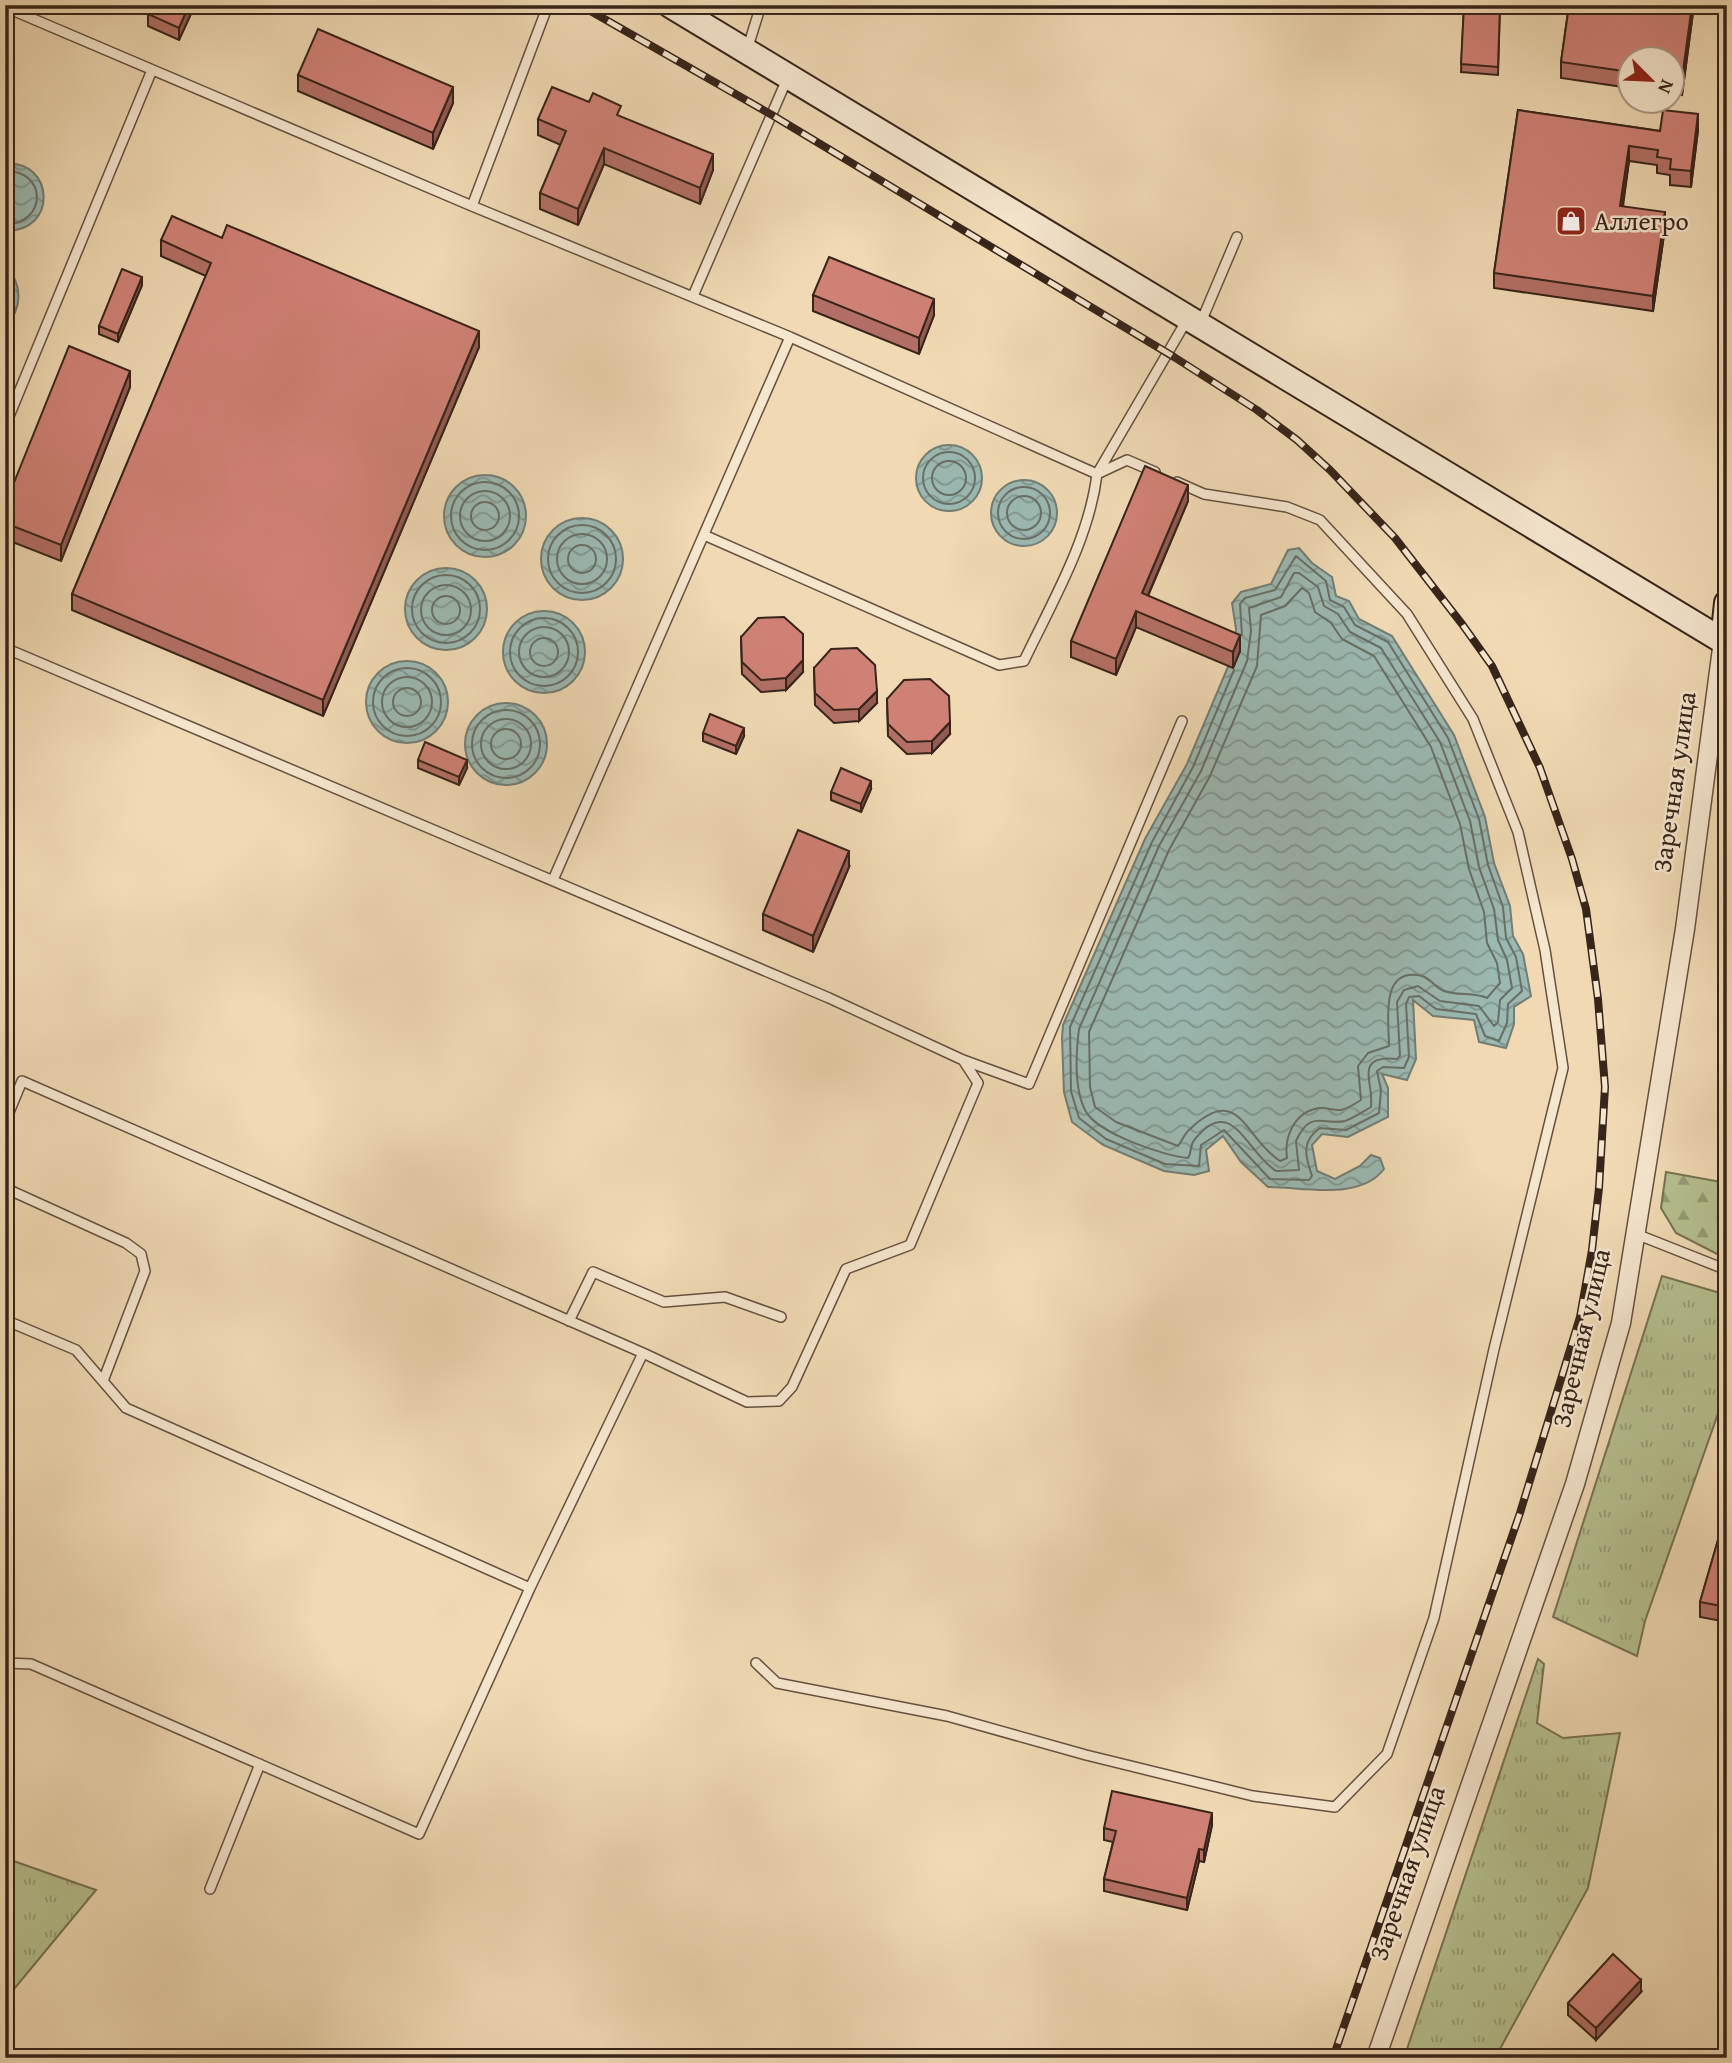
<svg xmlns="http://www.w3.org/2000/svg" width="1732" height="2063" viewBox="0 0 1732 2063" font-family="'Gentium Book Plus',serif">
  <style>
    .grass { fill: url(#grass-tufts); stroke: #767254; stroke-width: 2 }
    .forest { fill: url(#forest-firs); stroke: #767254; stroke-width: 2 }
    .water { fill: url(#water-waves); stroke: #737d75; stroke-width: 2 }
    .lines { fill: none; stroke-linecap: round; stroke-linejoin: round }
    .shore { stroke: #696e66; stroke-width: 2 }
    .lane-casing { stroke: #655140; stroke-width: 12 }
    .street-casing { stroke: #655140; stroke-width: 21 }
    .secondary-casing { stroke: #37241a; stroke-width: 28 }
    .lane { stroke: #f5e6ce; stroke-width: 9 }
    .street { stroke: #f5e6ce; stroke-width: 18 }
    .secondary { stroke: #f5e6ce; stroke-width: 24 }
    .rail-casing { stroke: #37241a; stroke-width: 8 }
    .rail { stroke: #f5e6ce; stroke-width: 5; stroke-dasharray: 16; stroke-linecap: butt }
    .wall { fill: #b36f65; stroke: #37241a; stroke-width: 2 }
    .shaded-wall { fill: #925a53; stroke: #37241a; stroke-width: 2 }
    .building { fill: #d08176; stroke: #37241a; stroke-width: 2 }
    .labels { text-anchor: middle; stroke-width: 5; stroke-linejoin: round; paint-order: stroke }
    .poi-label { font-size: 26px; fill: #37241a; stroke: #f5e6ce; text-anchor: start }
    .street-label { font-size: 26px; fill: #37241a; stroke: #f5e6ce }
  </style>
  <defs>
    <pattern id="grass-tufts" width="24" height="20" patternUnits="userSpaceOnUse" patternTransform="scale(1.75)"><rect width="24" height="20" fill="#b6c08f"/><path d="M3 7l-1-3M5 7V3M7 7l1-3M15 17l-1-3M17 17v-4M19 17l1-3" fill="none" stroke="#959c74"/></pattern>
    <pattern id="forest-firs" width="22" height="20" patternUnits="userSpaceOnUse" patternTransform="scale(1.75)"><rect width="22" height="20" fill="#b6c08f"/><path d="M5 1l3.5 6h-7zM16 11l3.5 6h-7z" fill="#959c74"/></pattern>
    <pattern id="water-waves" width="16" height="10" patternUnits="userSpaceOnUse" patternTransform="scale(1.75)"><rect width="16" height="10" fill="#9bb9b2"/><path d="M0 5q4-4 8 0t8 0" fill="none" stroke="#7f9690"/></pattern>
  </defs>
  <rect width="100%" height="100%" fill="#f0d9b3"/>
  <filter id="stains"><feTurbulence type="fractalNoise" baseFrequency=".00286" numOctaves="4"/><feColorMatrix values="0 0 0 0 .2 0 0 0 0 .09 0 0 0 0 .02 0 0 0 .5 -.17"/></filter>
  <radialGradient id="worn" r=".72"><stop offset=".6" stop-color="#630" stop-opacity="0"/><stop offset="1" stop-color="#630" stop-opacity=".3"/></radialGradient>
  <!-- grass -->
  <path class="grass" d="M1662,1276L1727,1295V1388L1645,1621L1637,1656L1553,1617Z
    M1538,1659L1544,1664L1537,1723L1563,1738L1620,1733L1588,1888L1495,2058H1404Z
    M5,1858L96,1890L5,2000Z"/>
  <!-- forest -->
  <path class="forest" d="M1666,1172L1727,1183V1259L1676,1233L1661,1208Z"/>
  <!-- water -->
  <path class="water" d="M5,164C54,159 59,232 5,231Z
    M5,266C23,284 23,308 5,327Z
    M916 478a33 33 0 1 1 66 0a33 33 0 1 1-66 0Z
    M444 516a41 41 0 1 1 82 0a41 41 0 1 1-82 0Z
    M991 513a33 33 0 1 1 66 0a33 33 0 1 1-66 0Z
    M541 559a41 41 0 1 1 82 0a41 41 0 1 1-82 0Z
    M1299,548L1312,563L1332,577L1336,596L1349,601L1359,619L1392,636L1454,735L1485,817L1494,863L1510,906L1513,936L1523,954L1531,996L1514,1007V1024L1506,1048L1479,1042L1474,1020L1433,1016L1413,1000L1416,1059L1407,1080L1382,1074L1388,1088V1117L1348,1137L1322,1134L1312,1145L1317,1171L1335,1179L1360,1166L1371,1155L1380,1158L1384,1169C1360,1201 1304,1187 1268,1187L1241,1162L1223,1136L1206,1150L1209,1171L1194,1175L1164,1171L1103,1145L1072,1122L1064,1092L1062,1038L1063,1025L1145,839L1187,764L1233,655L1236,629L1232,603L1241,592L1271,584L1288,550Z
    M405 609a41 41 0 1 1 82 0a41 41 0 1 1-82 0Z
    M503 652a41 41 0 1 1 82 0a41 41 0 1 1-82 0Z
    M366 702a41 41 0 1 1 82 0a41 41 0 1 1-82 0Z
    M465 744a41 41 0 1 1 82 0a41 41 0 1 1-82 0Z"/>
  <g class="lines">
    <!-- shore -->
    <path class="shore" d="M5,171C47,170 48,223 5,225
      M923 478a26 26 0 1 1 52 0a26 26 0 1 1-52 0Z
      M932 478a17 17 0 1 1 34 0a17 17 0 1 1-34 0Z
      M451 516a34 34 0 1 1 68 0a34 34 0 1 1-68 0Z
      M998 513a26 26 0 1 1 52 0a26 26 0 1 1-52 0Z
      M460 516a25 25 0 1 1 50 0a25 25 0 1 1-50 0Z
      M1007 513a17 17 0 1 1 34 0a17 17 0 1 1-34 0Z
      M471 516a14 14 0 1 1 28 0a14 14 0 1 1-28 0Z
      M548 559a34 34 0 1 1 68 0a34 34 0 1 1-68 0Z
      M557 559a25 25 0 1 1 50 0a25 25 0 1 1-50 0Z
      M568 559a14 14 0 1 1 28 0a14 14 0 1 1-28 0Z
      M1299,573L1318,587L1324,606L1338,614L1350,632L1381,648L1440,742L1470,821L1479,867L1494,909L1498,940L1507,960L1512,988L1500,1000L1498,1022L1494,1026L1479,1006L1440,1001L1418,986L1404,990L1397,1002L1400,1056L1397,1059C1353,1055 1374,1081 1371,1107C1364,1111 1353,1118 1345,1121C1324,1126 1311,1108 1296,1141L1299,1170L1276,1171C1246,1152 1232,1093 1195,1139C1189,1146 1192,1153 1188,1158C1164,1156 1096,1133 1085,1110C1074,1088 1076,1053 1079,1029L1159,846L1201,771L1247,661L1251,631L1249,608L1281,597L1294,573Z
      M412 609a34 34 0 1 1 68 0a34 34 0 1 1-68 0Z
      M421 610a25 25 0 1 1 50 0a25 25 0 1 1-50 0Z
      M1302,588L1309,593L1315,612L1331,623L1342,639L1374,656L1431,747L1460,824L1469,869L1484,912L1487,943L1497,963L1500,983L1487,998C1474,992 1458,996 1444,991C1436,988 1431,979 1422,976C1379,966 1389,1022 1389,1046L1368,1053L1358,1066L1361,1100C1356,1103 1347,1109 1341,1110C1334,1111 1326,1107 1319,1108C1294,1112 1284,1137 1287,1158L1280,1161C1244,1138 1240,1082 1190,1129C1184,1134 1182,1141 1178,1146L1116,1122L1095,1107L1090,1087L1089,1032L1169,850L1210,776L1257,666L1261,615L1285,606Z
      M432 610a14 14 0 1 1 28 0a14 14 0 1 1-28 0Z
      M510 652a34 34 0 1 1 68 0a34 34 0 1 1-68 0Z
      M519 652a25 25 0 1 1 50 0a25 25 0 1 1-50 0Z
      M530 652a14 14 0 1 1 28 0a14 14 0 1 1-28 0Z
      M373 702a34 34 0 1 1 68 0a34 34 0 1 1-68 0Z
      M1234,670L1193,767L1152,842L1070,1027L1071,1091L1079,1118L1106,1139L1165,1164L1199,1166L1201,1145L1224,1130L1270,1179L1309,1180L1312,1176C1305,1156 1301,1141 1320,1128L1346,1130L1379,1113L1381,1090L1377,1071L1383,1067L1404,1068L1409,1057L1406,1004L1409,997L1419,996L1436,1009L1476,1014L1485,1036L1499,1041L1507,1023L1508,1004L1522,991L1516,957L1506,938L1503,907L1488,865L1479,819L1448,738L1388,642L1355,625L1344,607L1330,600L1326,581L1296,556L1275,590L1245,598L1240,604L1242,635
      M382 702a25 25 0 1 1 50 0a25 25 0 1 1-50 0Z
      M393 702a14 14 0 1 1 28 0a14 14 0 1 1-28 0Z
      M472 744a34 34 0 1 1 68 0a34 34 0 1 1-68 0Z
      M481 744a25 25 0 1 1 50 0a25 25 0 1 1-50 0Z
      M491 744a15 15 0 1 1 30 0a15 15 0 1 1-30 0Z"/>
    <!-- lane casing -->
    <g class="lane-casing">
      <path id="lane" d="M5,7L472,206L548,5
        M747,50L761,5
        M472,206L790,337L1097,474L1127,460L1155,472
        M693,296L787,79
        M1201,322L1237,237
        M5,426L152,70
        M704,535L999,665L1024,661C1052,602 1089,540 1097,474L1188,318
        M5,648L829,998L963,1060L1029,1084L1182,721
        M553,880L790,337
        M5,1122L22,1081L643,1353L530,1588L126,1408L76,1350L5,1320
        M5,1188L126,1243L141,1254L145,1271L103,1381
        M1636,1234L1727,1270
        M569,1321L593,1272L664,1302L725,1297L781,1317
        M643,1353L747,1402L779,1401L792,1387L846,1269L910,1245L978,1083L963,1060
        M5,1663L31,1664L419,1834L530,1588
        M756,1663L777,1683L947,1716L1086,1755L1253,1796L1335,1807L1387,1754L1434,1618L1494,1349L1563,1068L1545,950L1518,832L1473,719L1407,614L1320,520L1287,507L1204,494L1177,482
        M210,1889L260,1764"/>
    </g>
    <!-- street casing -->
    <g class="street-casing">
      <path id="street" d="M1376,2058L1575,1484L1621,1323L1685,929L1723,641"/>
    </g>
    <!-- secondary casing -->
    <g class="secondary-casing">
      <path id="secondary" d="M670,5L1723,641L1727,603"/>
    </g>
    <!-- lane -->
    <use href="#lane" class="lane"/>
    <!-- street -->
    <use href="#street" class="street"/>
    <!-- secondary -->
    <use href="#secondary" class="secondary"/>
    <!-- rail casing -->
    <g class="rail-casing">
      <path id="rail" d="M580,5L772,115L1174,357L1257,410L1297,440L1330,470L1395,538L1462,624L1492,666L1540,768L1572,859L1586,909L1598,999L1605,1087L1599,1188L1592,1250L1580,1317L1520,1513L1333,2058"/>
    </g>
    <!-- rail -->
    <use href="#rail" class="rail"/>
  </g>
  <!-- wall -->
  <path class="wall" d="M152,5H195L179,40L148,26V14Z
    M1464,5H1500L1498,75L1461,72Z
    M1569,5H1694L1682,95L1672,93V60H1630V88L1561,78V62Z
    M298,75L453,103L433,149L298,91Z
    M1518,110L1660,131L1698,130L1691,187L1670,185V175L1657,173V165L1629,161L1623,206L1665,228L1653,311L1494,288V273Z
    M621,117L713,170L700,204L604,164L578,225L540,209V193L561,145L538,135V119Z
    M222,238L479,347L323,716L72,610V594L206,276L161,256V240Z
    M142,285L118,342L99,334V326Z
    M813,295L934,315L919,354L813,311Z
    M130,387L61,561L5,539V505Z
    M1188,501L1148,596L1240,651L1233,668L1136,627L1116,675L1071,657V641Z
    M741,637L803,672L786,690L761,692L742,674Z
    M814,668L877,703L859,721L834,723L815,705Z
    M887,699L950,734L932,753L907,754L888,736Z
    M703,733L744,736L736,754L703,741Z
    M418,760L467,768L459,785L418,768Z
    M871,789L861,812L831,800V792Z
    M849,867L813,952L763,930V914Z
    M1727,1509V1622L1700,1617V1602Z
    M1212,1825L1204,1862L1199,1861L1187,1910L1104,1891V1879L1113,1842L1104,1840V1828Z
    M1641,1992L1596,2040L1568,2015V2003Z"/>
  <!-- shaded-wall -->
  <path class="shaded-wall" d="M189,5H195L179,40V28Z
    M1692,5H1694L1682,95V79Z
    M453,87V103L433,149V133Z
    M1698,114V130L1691,187V171Z
    M1629,146V161L1620,222V206Z
    M604,148V164L578,225V209Z
    M713,154V170L700,204V188Z
    M1665,212V228L1653,311V296Z
    M142,277V285L118,342V334Z
    M934,299V315L919,354V338Z
    M479,331V347L323,716V700Z
    M130,371V387L61,561V545Z
    M1188,485V501L1142,609V593Z
    M1136,611V627L1116,675V659Z
    M1240,635V651L1233,668V652Z
    M803,660V672L786,690V678Z
    M877,691V703L859,721V709Z
    M950,722V734L932,753V741Z
    M744,728V736L736,754V746Z
    M467,760V768L459,785V777Z
    M871,781V789L861,812V804Z
    M849,851V867L813,952V936Z
    M1212,1813V1825L1204,1862V1850Z
    M1199,1849V1861L1187,1910V1898Z
    M1641,1980V1992L1596,2040V2028Z"/>
  <!-- building -->
  <path class="building" d="M152,5H189L179,28L148,14Z
    M1464,5H1500L1498,67L1461,64Z
    M1569,5H1692L1682,79L1672,77V60H1630V72L1561,62Z
    M318,29L453,87L433,133L298,75Z
    M552,87L589,102L593,93L621,106L617,115L713,154L700,188L604,148L578,209L540,193L566,131L538,119Z
    M1518,110L1660,131L1663,110L1698,114L1691,171L1670,169L1671,159L1657,157L1658,150L1629,146L1620,206L1665,212L1653,296L1494,273Z
    M172,216L222,238L227,225L479,331L323,700L72,594L211,263L161,240Z
    M829,257L934,299L919,338L813,295Z
    M122,269L142,277L118,334L99,326Z
    M69,346L130,371L61,545L5,523V505Z
    M1145,466L1188,485L1142,593L1240,635L1233,652L1136,611L1116,659L1071,641Z
    M784,617L803,634V660L786,678L761,680L742,662L741,637L758,618Z
    M857,648L875,665L877,691L859,709L834,710L815,693L814,668L831,649Z
    M930,679L949,696L950,722L932,741L907,742L888,724L887,699L904,680Z
    M710,714L744,728L736,746L703,733Z
    M425,742L467,760L459,777L418,760Z
    M841,768L871,781L861,804L831,792Z
    M798,830L849,851L813,936L763,914Z
    M1727,1509V1607L1700,1602Z
    M1112,1791L1212,1813L1204,1850L1199,1849L1187,1898L1104,1879L1116,1831L1104,1828Z
    M1613,1954L1641,1980L1596,2028L1568,2003Z"/>
  <!-- icons -->
  <defs>
    <g id="shop-square" transform="scale(1.575)"><rect x="-9" y="-9" width="18" height="18" rx="4" fill="#8f2418" stroke="#f5e6ce"/><path d="M-5-2.5h2.3a2.7 3.5 0 0 1 5.4 0H5L5.5 6h-11ZM-1.5-2.5h3a1.5 2.3 0 0 0-3 0Z" fill="#fff"/></g>
  </defs>
  <g fill-rule="evenodd">
    <use href="#shop-square" x="1571" y="221"/>
  </g>
  <g class="labels">
    <!-- poi labels -->
    <g class="poi-label">
      <text x="1594" y="230">Аллегро</text>
    </g>
    <!-- street labels -->
    <g class="street-label">
      <text transform="translate(1674 782) rotate(-82)" y="9">Заречная улица</text>
      <text transform="translate(1581 1338) rotate(-77)" y="9">Заречная улица</text>
      <text transform="translate(1407 1873) rotate(-71)" y="9">Заречная улица</text>
    </g>
  </g>
  <!-- margin -->
  <rect width="1732" height="2063" fill="none" stroke="#f0d9b3" stroke-width="28"/>
  <rect x="7" y="7" width="1718" height="2049" fill="none" stroke="#37241a" stroke-width="3.5"/>
  <rect x="14" y="14" width="1704" height="2035" fill="none" stroke="#37241a" stroke-width="2"/>
  <!-- north arrow -->
  <g transform="translate(1651 80) rotate(114)"><circle r="33" fill="#f5e6ce" stroke="#a99886" stroke-width="2"/>
  <path d="M0-5L12 26L0 18L-12 26Z" fill="#8f2418"/>
  <text y="-10" font-size="19" font-weight="bold" text-anchor="middle" fill="#37241a">N</text>
  </g>
  <rect width="100%" height="100%" filter="url(#stains)"/>
  <rect width="100%" height="100%" fill="url(#worn)"/>
</svg>
